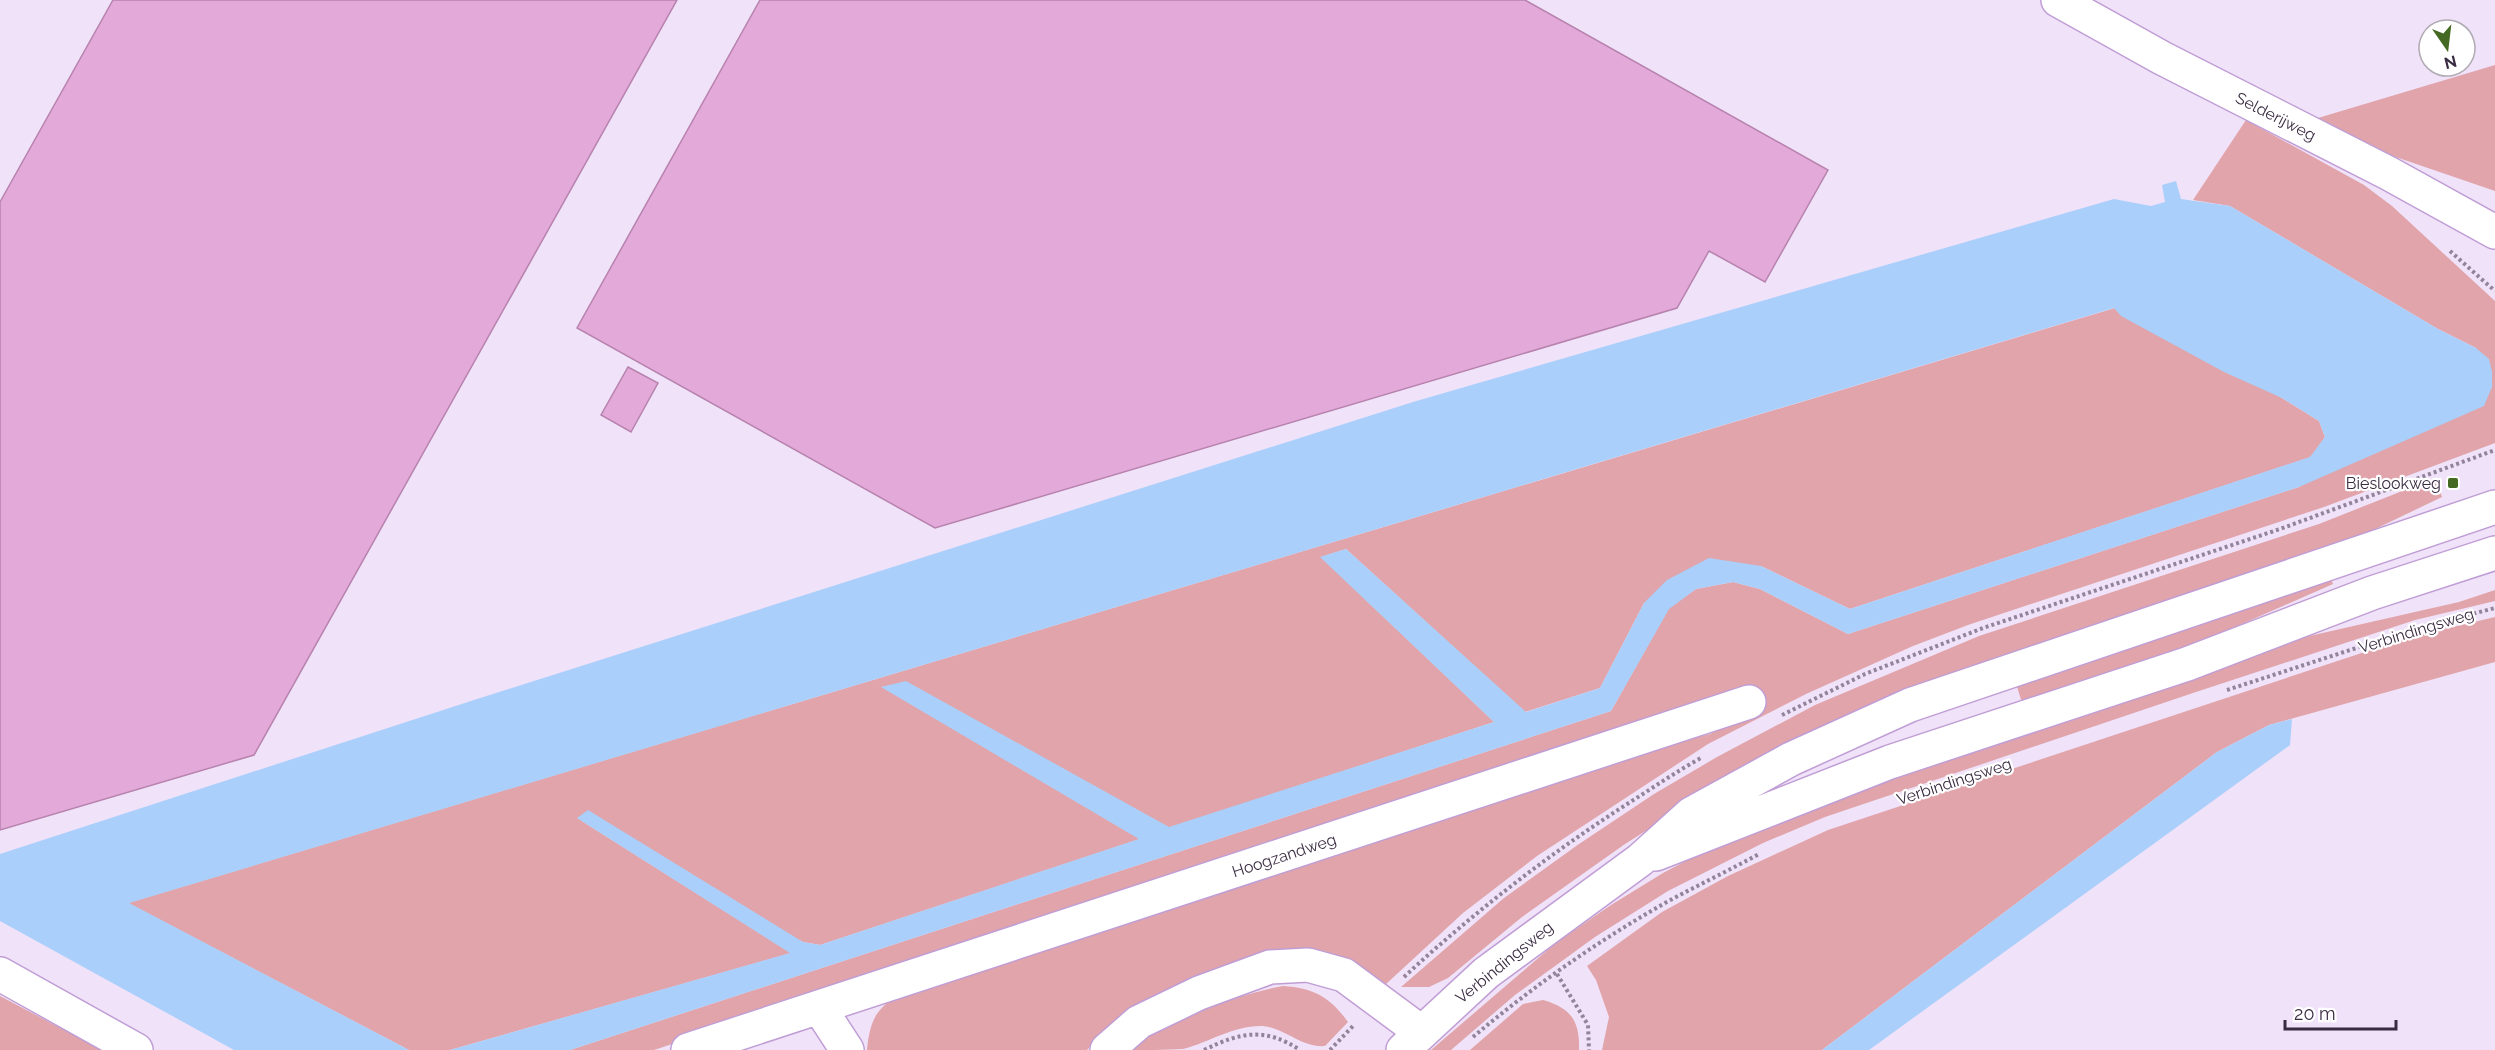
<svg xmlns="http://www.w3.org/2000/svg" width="2495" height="1050" viewBox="0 0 2495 1050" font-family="Raleway,sans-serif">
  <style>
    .green { fill: #e0a4aa }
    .water { fill: #aacffb }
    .building { fill: #e2a9d9; stroke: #b783ae; stroke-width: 1.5 }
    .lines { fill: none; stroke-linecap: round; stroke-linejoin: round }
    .street-casing { stroke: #c09ed5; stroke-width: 36 }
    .secondary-casing { stroke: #c09ed5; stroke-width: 36 }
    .path { stroke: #92849a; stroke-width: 4; stroke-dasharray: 3 3; stroke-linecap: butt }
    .street { stroke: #fff; stroke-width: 33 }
    .secondary { stroke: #fff; stroke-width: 33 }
    .poi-dot { fill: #446922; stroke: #fff; stroke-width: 2 }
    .labels { text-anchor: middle; stroke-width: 4.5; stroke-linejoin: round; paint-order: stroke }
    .street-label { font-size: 16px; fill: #392b41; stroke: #fff }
    .poi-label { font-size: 16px; fill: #392b41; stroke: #fff; text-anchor: end }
  </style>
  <rect width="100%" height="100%" fill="#f0e2f9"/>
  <!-- green -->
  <path class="green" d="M2495,65V191L2387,154L2318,118Z
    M2246,120L2364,185L2392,206L2495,301V443L2324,507L1968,625L1913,646L1806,694L1708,744L1537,856L1463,913L1385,985L1332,954L1310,950L1244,961L1159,993L1109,1026L1087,1050H867C871,1007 884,1005 918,983L1592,764L1710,734L1753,713L1385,809L654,1050H570L1611,711L1669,608L1696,589L1733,582L1760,589L1848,634L2299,487L2476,348L2438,329L2230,206L2193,200Z
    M2115,308L2282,398L2319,421L2325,437L2311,457L1850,609L1761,566L1644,603L1600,688L1525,712L1346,549L1321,557L1494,722L1169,828L906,682L882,687L1140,839L820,945L803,942L577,818L791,953L450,1050H409L128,903Z
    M2435,478L2442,497L2344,544L1687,805L1625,844L1522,917L1448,978L1429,987H1401L1504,898L1579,844L1654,794L1717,757L1815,705L1979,636L2319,524Z
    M2329,574L2333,584L2144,667L2023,706L2014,677Z
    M2495,590V601L2415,620L2196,692L1825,817L1763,843L1668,891L1595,937L1515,995L1451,1050H1431L1557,942L1611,905L1663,873L1754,825L2067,715L2305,637L2459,602Z
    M2495,617V662L2269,725L2217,752L1822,1050H1602L1609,1017L1596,980L1587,966L1662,912L1728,876L1828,830L2407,638Z
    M1283,986C1314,988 1330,997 1348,1022L1325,1046C1302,1048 1285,1028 1263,1026C1234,1025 1210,1042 1183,1049C1166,1050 1144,1050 1127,1050C1166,1022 1236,994 1283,986Z
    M0,996L102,1050H0Z
    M1543,1000C1571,1008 1580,1021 1579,1050H1470L1523,1004Z"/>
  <!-- water -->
  <path class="water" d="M2176,181L2181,199L2230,206L2438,329L2476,348L2489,359L2492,372V387L2484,406L2299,487L1848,634L1760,589L1733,582L1696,589L1669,609L1611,711L570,1050H450L790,953L577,818L588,810L803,942L820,945L1139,839L881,687L906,681L1169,827L1494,722L1320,557L1346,549L1526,712L1600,688L1644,603L1667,580L1709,558L1761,566L1850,609L2310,457L2325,437L2319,421L2282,398L2224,372L2121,316L2114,308L129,903L409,1050H234L0,921V854L474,700L1413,402L2114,199L2151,206L2165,202L2162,185Z
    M2292,719L2290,745L1869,1050H1822L2217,752L2269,725Z"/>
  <!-- building -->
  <path class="building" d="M113,0H677L254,755L0,830V202Z
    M760,0H1525L1828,170L1765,282L1709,251L1677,308L935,528L577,328Z
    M628,367L658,383L631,432L601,415Z"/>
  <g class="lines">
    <!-- street casing -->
    <g class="street-casing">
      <path id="street" d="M2058,0L2162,58L2388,173L2495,232
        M0,974L136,1050
        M819,1007L847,1050
        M688,1050L1749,702
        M1107,1050L1139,1022L1199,993L1270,967L1308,965L1344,975L1421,1032"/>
    </g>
    <!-- secondary casing -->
    <g class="secondary-casing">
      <path id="secondary" d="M1656,854L1890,762L2187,664L2372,593L2495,553
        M1403,1050L1486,973L1640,860L1691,814L1791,759L1910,705L2495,507"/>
    </g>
    <!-- path -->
    <path class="path" d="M2450,251L2495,291
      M2227,690L2418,628L2495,608
      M1782,715L1865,674L1983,628L2280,529L2495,450
      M1557,974L1588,1025L1589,1050
      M1404,977C1475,911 1553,851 1635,799C1657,785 1679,770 1701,758
      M1473,1037C1532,987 1598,941 1665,903C1696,886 1728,871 1759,854
      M1204,1050C1241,1032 1265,1027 1300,1050
      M1330,1050L1353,1026"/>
    <!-- street -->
    <use href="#street" class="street"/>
    <!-- secondary -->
    <use href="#secondary" class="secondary"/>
  </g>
  <!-- markers -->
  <rect class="poi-dot" x="2447" y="477" width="12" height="12" rx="3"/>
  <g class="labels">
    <!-- street labels -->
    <g class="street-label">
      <text transform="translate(2276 116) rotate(27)" y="6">Selderijweg</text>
      <text transform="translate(2416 630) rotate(-17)" y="6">Verbindingsweg</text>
      <text transform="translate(1954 781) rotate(-18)" y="6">Verbindingsweg</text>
      <text transform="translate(1284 855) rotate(-18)" y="6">Hoogzandweg</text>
      <text transform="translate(1504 962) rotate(-39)" y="6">Verbindingsweg</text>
    </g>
    <!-- poi labels -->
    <g class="poi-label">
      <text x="2441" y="489">Bieslookweg</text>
    </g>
  </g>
  <!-- north arrow -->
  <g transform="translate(2447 48) rotate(166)"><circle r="28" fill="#ffffff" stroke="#b0aab3" stroke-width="1.5"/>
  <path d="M0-4.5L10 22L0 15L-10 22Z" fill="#446922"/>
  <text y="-9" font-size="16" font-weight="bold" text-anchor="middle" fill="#392b41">N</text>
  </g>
  <!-- scale -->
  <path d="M2285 1020v9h111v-9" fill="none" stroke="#392b41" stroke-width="3"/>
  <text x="2294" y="1020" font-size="18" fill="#392b41" stroke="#ffffff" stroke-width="4.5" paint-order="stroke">20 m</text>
</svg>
